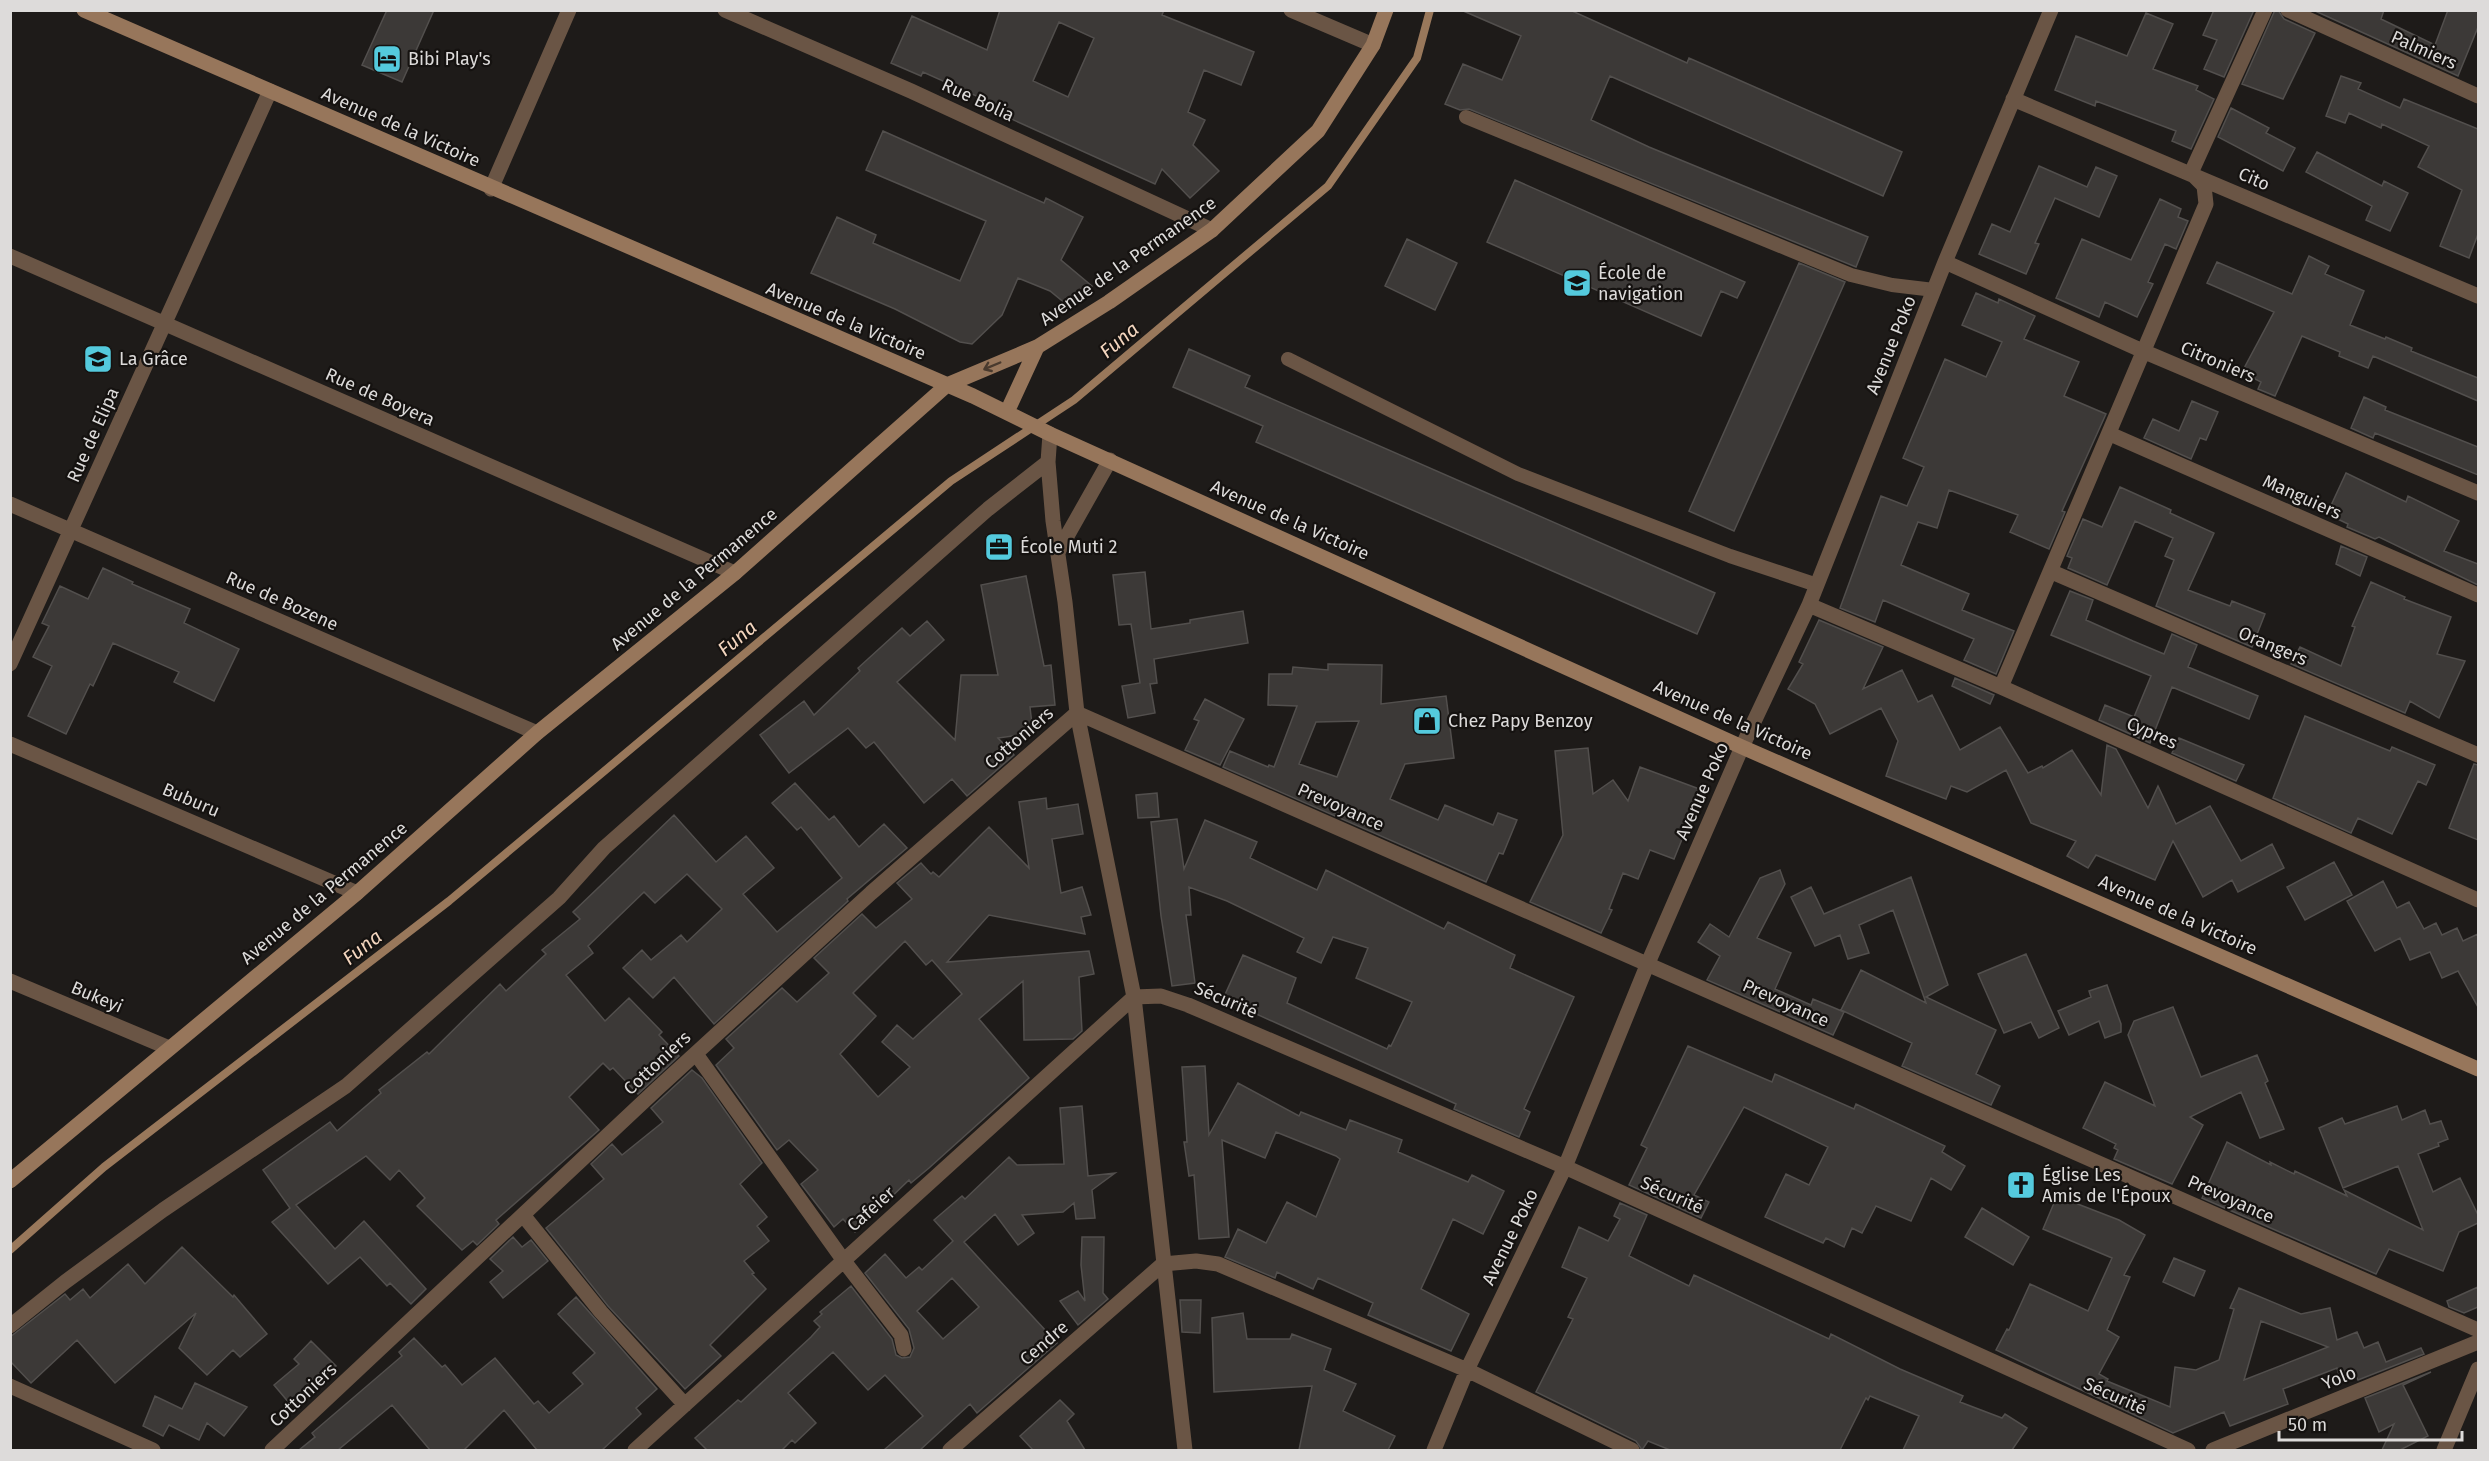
<svg xmlns="http://www.w3.org/2000/svg" width="2489" height="1461" viewBox="0 0 2489 1461" font-family="'Fira Sans',sans-serif">
  <style>
    .lines { fill: none; stroke-linecap: round; stroke-linejoin: round }
    .stream { stroke: #99785b; stroke-width: 8 }
    .building { fill: #3c3937; stroke: #524f4d; stroke-width: 1.5; fill-rule: evenodd }
    .lane { stroke: #6a5545; stroke-width: 14 }
    .street { stroke: #6a5545; stroke-width: 15 }
    .secondary { stroke: #97765b; stroke-width: 15 }
    .oneway { stroke: #493a2e }
    .labels { text-anchor: middle; stroke-width: 4.5; stroke-linejoin: round; paint-order: stroke }
    .street-label { font-size: 18px; fill: #dddbda; stroke: #151210 }
    .poi-label { font-size: 18px; fill: #dddbda; stroke: #151210; text-anchor: start }
    .water-label { font-size: 20px; font-style: italic; fill: #f4d6bf; stroke: #151210 }
  </style>
  <rect width="100%" height="100%" fill="#1e1b19"/>
  <g class="lines">
    <!-- stream -->
    <path class="stream" d="M10,1250L104,1167L449,901L951,481L1074,400L1328,186L1417,58L1430,10"/>
  </g>
  <!-- building -->
  <path class="building" d="M387,10H434L402,82L362,65Z
    M1000,10H1164L1162,15L1254,52L1241,85L1204,70L1188,112L1205,120L1193,145L1219,171L1190,198L1162,169L1155,184L987,108L990,102L923,72L921,76L891,63L912,16L987,50ZM1059,22L1094,38L1068,97L1033,81Z
    M1461,10H1570L1687,63L1689,58L1902,152L1883,196L1610,76L1591,120L1649,147L1868,237L1856,267L1469,109L1460,110L1445,104L1463,64L1502,80L1521,36Z
    M2214,10H2254L2224,77L2204,69L2217,40L2203,35Z
    M2275,10H2278L2284,19L2315,33L2283,99L2242,84Z
    M2313,10H2384L2381,19L2435,45L2448,10H2478V27L2458,76Z
    M2146,13L2173,24L2153,69L2198,86L2196,90L2214,99L2191,149L2172,141L2176,131L2096,101L2095,106L2055,90L2076,36L2127,56Z
    M2341,76L2361,83L2358,89L2400,108L2404,99L2478,129V234L2469,258L2440,246L2462,190L2418,167L2429,146L2382,124L2381,128L2349,113L2345,123L2326,116Z
    M2231,108L2269,128L2266,133L2295,148L2283,171L2218,137Z
    M883,131L1044,203L1046,198L1083,217L1061,260L1092,286L1072,309L1050,291L1018,278L1002,315L972,344L960,342L895,309L811,273L837,217L876,235L873,243L960,281L986,221L866,170Z
    M2317,152L2382,186L2384,181L2408,193L2390,231L2366,220L2372,206L2306,172Z
    M2039,166L2087,187L2096,167L2117,176L2099,217L2055,198L2035,243L2039,244L2026,274L1979,254L1992,224L2010,232Z
    M1515,180L1745,282L1737,298L1721,291L1701,336L1487,242Z
    M2160,199L2181,209L2178,217L2188,221L2176,249L2165,244L2148,282L2153,284L2137,317L2105,302L2099,317L2056,298L2082,239L2131,260Z
    M1407,239L1457,263L1435,310L1385,286Z
    M2309,256L2329,266L2325,274L2364,291L2350,325L2385,339L2386,337L2412,348L2411,351L2478,378V401L2373,356L2368,368L2339,356L2340,352L2302,336L2275,396L2258,389L2261,382L2242,372L2274,312L2207,283L2217,262L2292,294Z
    M1799,263L1845,282L1734,531L1689,511Z
    M1976,293L1998,303L1999,299L2035,316L2024,339L2079,362L2064,396L2106,414L2062,511L2065,512L2049,549L2010,532L2018,515L1949,490L1937,528L1918,522L1901,565L1969,594L1962,610L2014,631L1996,674L1964,660L1974,639L1883,600L1875,622L1840,608L1881,496L1907,506L1924,467L1903,458L1945,359L1986,377L2002,342L1962,325Z
    M1189,349L1250,376L1245,387L1715,593L1697,634L1256,442L1263,426L1173,387Z
    M2364,397L2386,407L2385,410L2478,447V475L2375,433L2373,438L2351,428Z
    M2192,401L2218,412L2206,440L2200,438L2191,459L2144,438L2153,419L2179,431Z
    M2346,473L2406,502L2408,496L2459,521L2444,551L2478,564V585L2379,537L2375,539L2347,527L2348,524L2327,514Z
    M2120,487L2171,510L2170,513L2214,533L2188,590L2230,606L2232,601L2265,614L2252,647L2156,606L2174,560L2165,556L2173,538L2135,521L2107,585L2068,568L2072,558L2067,556L2083,519L2102,527Z
    M2341,546L2367,557L2360,576L2336,564Z
    M103,568L133,582L132,584L190,609L184,623L239,649L214,701L174,682L179,672L113,643L93,686L90,684L66,734L28,716L52,666L33,657L49,626L42,623L60,586L88,599Z
    M1145,572L1151,629L1190,623V620L1243,611L1248,643L1154,659L1157,683L1150,684L1155,713L1128,718L1122,686L1140,683L1131,624L1119,625L1113,575Z
    M1026,576L1044,666L1051,665L1055,705L1030,707L1033,733L998,738L1014,755L967,796L952,779L924,803L874,742L866,748L848,728L789,773L760,735L804,701L814,715L860,671L858,668L902,628L910,636L927,621L944,640L897,682L955,740L961,675H998L981,585Z
    M2371,582L2405,597L2404,599L2451,617L2437,654L2465,661L2439,718L2410,701L2405,713L2291,664L2300,647L2341,666L2355,627L2352,626Z
    M2070,591L2093,600L2086,620L2133,641L2164,654L2172,634L2197,645L2188,667L2258,696L2249,719L2172,687L2150,743L2099,720L2105,705L2134,717L2151,676L2051,635Z
    M1819,620L1883,647L1863,689L1902,670L1918,702L1932,695L1960,750L2000,727L2028,773L2042,766L2043,768L2072,750L2101,795L2107,745L2116,749L2148,808L2158,786L2176,824L2210,806L2241,861L2272,844L2284,868L2238,892L2232,880L2203,897L2173,841L2155,880L2096,855L2088,868L2067,856L2076,841L2031,823L2006,770L1967,792L1951,786L1946,799L1886,776L1898,741L1881,708L1830,734L1815,704L1788,689L1803,664L1799,662Z
    M1328,664L1382,665L1381,704L1446,696L1454,758L1405,764L1390,799L1438,820L1445,805L1493,825L1498,813L1517,820L1503,854L1499,853L1486,882L1223,767L1230,751L1268,767L1269,765L1274,767L1297,706L1268,705L1269,674H1292L1293,667L1328,670ZM1359,721L1337,777L1299,764L1316,722Z
    M1955,678L1994,695L1990,704L1952,686Z
    M1205,699L1244,719L1220,765L1185,750L1199,721L1194,719Z
    M2305,716L2390,751L2392,747L2435,765L2426,785L2418,781L2392,834L2358,818L2351,833L2273,798Z
    M2179,738L2244,765L2236,781L2172,753Z
    M1588,748L1593,794L1613,780L1628,801L1640,767L1702,790L1674,859L1650,850L1638,879L1623,873L1609,909L1612,910L1601,933L1530,902L1563,835L1555,751Z
    M2474,764L2478,765V840L2449,828Z
    M795,783L829,820L834,816L859,847L884,824L907,848L847,899L848,901L714,1024L674,977L653,998L623,968L642,950L651,960L681,935L687,942L722,909L687,874L655,903L644,892L588,946L593,953L566,975L605,1021L629,998L662,1032L659,1035L679,1056L638,1094L613,1068L610,1070L603,1063L569,1097L599,1130L496,1220L499,1224L477,1245L473,1241L462,1250L417,1206L425,1198L399,1170L390,1180L366,1156L296,1205L335,1249L364,1221L426,1289L411,1304L390,1283L387,1286L360,1257L328,1284L272,1222L290,1208L263,1170L330,1122L337,1131L381,1093L379,1090L427,1052L429,1054L500,984L506,991L546,954L542,950L580,919L573,912L674,815L716,862L746,836L774,868L743,894L777,932L842,878L801,827L797,830L772,803Z
    M1157,793L1159,817L1138,818L1136,795Z
    M1046,798L1047,809L1078,804L1083,834L1052,839L1061,893L1082,887L1091,915L1081,917L1085,934L989,915L947,962L1089,951L1094,974L1079,977L1082,1031L1073,1039L1024,1040L1023,981L979,1019L1029,1078L929,1168L911,1183L909,1180L855,1232L843,1219L834,1227L801,1184L818,1170L789,1140L777,1150L716,1065L734,1048L726,1039L782,988L797,1002L829,973L814,958L862,914L876,928L912,899L897,883L921,863L931,874L933,872L939,877L989,827L1029,868L1019,802ZM905,941L926,965L932,960L962,994L913,1039L897,1025L882,1042L910,1067L878,1097L840,1054L876,1016L853,993Z
    M1177,819L1184,869L1205,820L1257,842L1250,858L1317,890L1326,870L1444,929L1448,922L1515,955L1510,968L1574,997L1524,1109L1530,1112L1519,1137L1454,1109L1456,1104L1223,999L1243,955L1296,978L1287,1003L1387,1049L1389,1045L1391,1046L1412,1002L1356,978L1368,948L1333,937L1321,963L1297,952L1304,938L1227,901L1189,887L1191,915H1186L1195,983L1172,986L1161,916L1151,822Z
    M2334,862L2352,895L2305,920L2287,887Z
    M1780,870L1785,884L1757,938L1791,953L1775,989L1811,1005L1813,999L1844,1012L1833,1035L1707,980L1720,956L1698,942L1710,924L1729,937L1760,878Z
    M1911,877L1948,985L1926,997L1996,1030L1976,1074L2000,1086L1991,1105L1902,1066L1912,1043L1841,1010L1861,970L1926,1003L1893,910L1859,925L1869,953L1848,959L1840,935L1815,946L1791,897L1811,887L1824,914Z
    M2383,881L2397,908L2409,902L2424,929L2436,923L2442,935L2457,928L2463,941L2478,934V1007L2458,971L2442,978L2430,952L2410,960L2400,938L2375,951L2347,901Z
    M2026,954L2059,1028L2039,1038L2031,1022L2004,1033L1978,974Z
    M2107,985L2121,1024V1032L2105,1038L2099,1021L2069,1035L2058,1011L2091,997L2089,991Z
    M2173,1007L2201,1077L2257,1055L2268,1081L2265,1083L2284,1129L2260,1138L2241,1092L2190,1117L2203,1125L2172,1184L2114,1159L2118,1150L2114,1148L2116,1144L2083,1128L2105,1082L2155,1106L2128,1035L2134,1021Z
    M1688,1046L1772,1082L1775,1074L1854,1109L1856,1104L1945,1146L1942,1152L1965,1166L1951,1190L1931,1178L1911,1221L1876,1206L1862,1233L1852,1228L1844,1247L1826,1238L1823,1243L1765,1217L1786,1174L1809,1185L1828,1147L1744,1107L1694,1195L1709,1202L1701,1218L1629,1185L1647,1148L1641,1145Z
    M1205,1066L1209,1135L1238,1083L1299,1116L1301,1112L1346,1130L1350,1120L1402,1140L1398,1152L1468,1182L1472,1175L1504,1191L1483,1234L1453,1219L1421,1289L1469,1314L1451,1351L1368,1315L1373,1303L1318,1278L1313,1289L1277,1272L1275,1278L1225,1257L1238,1229L1266,1243L1287,1202L1316,1217L1340,1159L1336,1156L1276,1132L1265,1158L1222,1140L1229,1237L1199,1239L1194,1175L1189,1176L1184,1142H1187L1182,1067Z
    M692,1070L702,1078L762,1163L740,1184L767,1217L757,1226L769,1241L744,1261L754,1273L752,1274L766,1289L710,1345L721,1356L685,1389L608,1306L546,1228L604,1179L591,1164L612,1144L622,1155L663,1122L651,1108Z
    M1082,1106L1088,1176L1115,1173L1092,1190L1095,1218L1076,1219L1074,1203L1063,1212L1022,1215L1034,1233L1018,1245L995,1214L964,1242L1057,1343L977,1413L970,1404L920,1450H884L923,1416L885,1375L868,1390L833,1352L788,1393L816,1423L795,1443L792,1440L782,1450H707L695,1438L738,1400L741,1402L811,1337L820,1327L814,1321L822,1314L820,1312L851,1286L892,1339L896,1355L902,1358L910,1357L914,1348L909,1329L865,1273L885,1254L906,1278L919,1267L922,1270L953,1241L934,1220L962,1196L965,1199L1009,1157L1017,1165L1064,1164L1060,1108ZM952,1278L979,1307L943,1339L917,1311Z
    M2397,1106L2402,1120L2425,1110L2430,1124L2441,1121L2448,1139L2438,1143L2439,1146L2418,1154L2433,1192L2460,1178L2478,1215V1223L2459,1232L2443,1271L2389,1249L2376,1274L2202,1198L2227,1142L2271,1165L2270,1162L2294,1174L2295,1171L2347,1196L2344,1190L2423,1230L2398,1166L2343,1188L2319,1128L2342,1118L2345,1124Z
    M2057,1196L2119,1220L2145,1235L2124,1275L2130,1277L2107,1330L2119,1337L2099,1374L2108,1379L2107,1381L2170,1407L2175,1367L2196,1370L2219,1360L2234,1309L2230,1308L2239,1288L2301,1314L2330,1308L2337,1340L2357,1332L2364,1348L2378,1342L2386,1362L2421,1348L2424,1354L2358,1380L2353,1369L2339,1375L2337,1368L2283,1389L2288,1404L2230,1426L2224,1412L2173,1433L1996,1350L2007,1329L2009,1330L2030,1284L2088,1311L2112,1258L2043,1229ZM2261,1321L2328,1347L2244,1380Z
    M1620,1203L1647,1215L1629,1256L1689,1286L1694,1275L1829,1339L1831,1334L1900,1369L1963,1396L1960,1402L2002,1418L2005,1414L2027,1428L2012,1450H1903L1919,1416L1870,1396L1868,1400L1866,1398L1840,1450H1670L1648,1441L1642,1450L1636,1441L1536,1392L1573,1319L1568,1317L1587,1278L1562,1267L1579,1227L1608,1241L1620,1219L1614,1216Z
    M1982,1208L2029,1237L2013,1265L1965,1237Z
    M513,1237L522,1247L531,1240L548,1261L503,1298L490,1282L503,1271L490,1259Z
    M1082,1237H1104L1103,1293L1108,1299L1078,1325L1060,1301L1078,1291L1085,1301L1081,1265Z
    M182,1247L233,1297L234,1295L267,1334L240,1357L233,1350L207,1375L179,1348L196,1313L115,1383L77,1340L31,1383L10,1361V1337L65,1294L70,1300L83,1289L90,1298L128,1264L145,1284Z
    M2174,1258L2205,1271L2194,1296L2163,1282Z
    M2478,1287V1307L2464,1313L2449,1307L2447,1301Z
    M576,1297L657,1389L636,1408L641,1414L602,1450H537L504,1410L464,1450H430L392,1405L338,1450H299L315,1437L312,1433L402,1356L399,1352L414,1338L442,1367L445,1365L462,1385L495,1358L534,1404L538,1401L549,1413L583,1384L573,1373L595,1353L558,1314Z
    M1180,1300H1201L1200,1333L1182,1332Z
    M1243,1313L1247,1339H1290L1292,1334L1331,1349L1324,1370L1356,1384L1343,1411L1395,1436L1388,1450H1299L1312,1386L1214,1392L1212,1318Z
    M311,1341L336,1366L290,1404L274,1385L299,1364L294,1359Z
    M2431,1372L2403,1385L2428,1436L2400,1450H2382L2394,1424L2379,1432L2365,1398Z
    M195,1383L247,1407L224,1436L207,1423L199,1440L169,1425L163,1436L143,1426L155,1396L182,1409Z
    M1060,1400L1074,1414L1067,1421L1085,1450H1033L1020,1436Z"/>
  <g class="lines">
    <!-- lane -->
    <path class="lane" d="M1466,117L1851,275L1892,285L1934,290
      M1288,359L1518,474L1730,556L1817,585"/>
    <!-- street -->
    <path class="street" d="M725,10L911,91L1212,230
      M1291,10L1373,45
      M2288,10L2478,96
      M2013,99L2478,296
      M491,189L569,10
      M10,256L735,573
      M1945,262L2145,352L2478,493
      M1050,434L1048,462L1053,521L1065,602L1077,713L1134,997L1185,1450
      M2110,434L2478,595
      M10,504L537,733
      M1058,552L1110,460
      M2052,572L2478,755
      M1809,605L2001,687L2478,900
      M10,664L270,91
      M2001,687L2206,204L2204,186L2191,173L2265,10
      M10,744L357,893
      M10,981L169,1048
      M696,1054L844,1261L901,1335L904,1349
      M523,1215L601,1312L685,1405
      M10,1326L65,1282L163,1210L346,1086L559,898L604,848L988,509L1048,462
      M10,1386L153,1450
      M272,1450L658,1088L871,893L1077,713L2478,1330
      M635,1450L1134,997L1161,996L1188,1005L1565,1167L2188,1450
      M950,1450L1163,1264L1196,1261L1218,1264L1467,1370L1632,1450
      M1434,1450L1467,1370L1565,1167L1648,963L1742,747L1809,605L1945,262L2051,10
      M2213,1450L2478,1342
      M2444,1450L2478,1369"/>
    <!-- secondary -->
    <path class="secondary" d="M84,10L973,396L1050,434L1742,747L2478,1069
      M1007,412L1037,347
      M10,1181L357,893L537,733L735,573L947,385L1037,347L1109,302L1212,230L1318,131L1373,45L1386,10"/>
  </g>
  <!-- one-way arrows -->
  <defs><path id="oneway-shaft" d="M-6 0H5M1.5-3L5.5 0L1.5 3" fill="none" stroke-width="1.6" stroke-linecap="round" stroke-linejoin="round" transform="scale(1.5)"/></defs>
  <use class="oneway" href="#oneway-shaft" transform="translate(992 366) rotate(157)"/>
  <!-- icons -->
  <defs>
    <g id="hotel-square" transform="scale(1.5)"><rect x="-9" y="-9" width="18" height="18" rx="4" fill="#54cadd" stroke="#151210"/><path d="M-6-4.5h1.5V1H6V5H4.5V3h-9V5H-6ZM-4 0a1.8 1.8 0 1 1 3.6 0ZM.5 0V-2.5h3Q6-2.5 6 0Z" fill="#111"/></g>
    <g id="school-square" transform="scale(1.5)"><rect x="-9" y="-9" width="18" height="18" rx="4" fill="#54cadd" stroke="#151210"/><path d="M0-5L7-2L0 1L-7-2ZM-4 1L0 2.5L4 1V4Q0 6-4 4Z" fill="#111"/></g>
    <g id="office-square" transform="scale(1.5)"><rect x="-9" y="-9" width="18" height="18" rx="4" fill="#54cadd" stroke="#151210"/><path d="M-6-3h4V-5.5h4V-3h4V5H-6ZM-1-4.5V-3h2v-1.5ZM-6 0V1H6V0Z" fill="#111"/></g>
    <g id="shop-square" transform="scale(1.5)"><rect x="-9" y="-9" width="18" height="18" rx="4" fill="#54cadd" stroke="#151210"/><path d="M-5-2.5h2.3a2.7 3.5 0 0 1 5.4 0H5L5.5 6h-11ZM-1.5-2.5h3a1.5 2.3 0 0 0-3 0Z" fill="#111"/></g>
    <g id="church-square" transform="scale(1.5)"><rect x="-9" y="-9" width="18" height="18" rx="4" fill="#54cadd" stroke="#151210"/><path d="M-1.2-6h2.4v3.5h3.3v2.4h-3.3V6h-2.4V-.1h-3.3v-2.4h3.3Z" fill="#111"/></g>
  </defs>
  <g fill-rule="evenodd">
    <use href="#hotel-square" x="387" y="59"/>
    <use href="#school-square" x="1577" y="283"/>
    <use href="#school-square" x="98" y="359"/>
    <use href="#office-square" x="999" y="547"/>
    <use href="#shop-square" x="1427" y="721"/>
    <use href="#church-square" x="2021" y="1185"/>
  </g>
  <g class="labels">
    <!-- street labels -->
    <g class="street-label">
      <text transform="translate(2424 50) rotate(24)" y="6">Palmiers</text>
      <text transform="translate(978 100) rotate(25)" y="6">Rue Bolia</text>
      <text transform="translate(401 127) rotate(24)" y="6">Avenue de la Victoire</text>
      <text transform="translate(2254 179) rotate(23)" y="6">Cito</text>
      <text transform="translate(1128 261) rotate(-35)" y="6">Avenue de la Permanence</text>
      <text transform="translate(846 321) rotate(23)" y="6">Avenue de la Victoire</text>
      <text transform="translate(1891 345) rotate(-68)" y="6">Avenue Poko</text>
      <text transform="translate(2218 362) rotate(23)" y="6">Citroniers</text>
      <text transform="translate(380 397) rotate(24)" y="6">Rue de Boyera</text>
      <text transform="translate(93 435) rotate(-66)" y="6">Rue de Elipa</text>
      <text transform="translate(2302 497) rotate(24)" y="6">Manguiers</text>
      <text transform="translate(1290 520) rotate(24)" y="6">Avenue de la Victoire</text>
      <text transform="translate(694 579) rotate(-40)" y="6">Avenue de la Permanence</text>
      <text transform="translate(282 601) rotate(24)" y="6">Rue de Bozene</text>
      <text transform="translate(2273 646) rotate(23)" y="6">Orangers</text>
      <text transform="translate(1733 720) rotate(24)" y="6">Avenue de la Victoire</text>
      <text transform="translate(2152 733) rotate(24)" y="6">Cypres</text>
      <text transform="translate(1019 738) rotate(-41)" y="6">Cottoniers</text>
      <text transform="translate(1702 791) rotate(-66)" y="6">Avenue Poko</text>
      <text transform="translate(191 800) rotate(23)" y="6">Buburu</text>
      <text transform="translate(1341 807) rotate(24)" y="6">Prevoyance</text>
      <text transform="translate(324 893) rotate(-40)" y="6">Avenue de la Permanence</text>
      <text transform="translate(2178 915) rotate(24)" y="6">Avenue de la Victoire</text>
      <text transform="translate(97 997) rotate(23)" y="6">Bukeyi</text>
      <text transform="translate(1226 1000) rotate(23)" y="6">Sécurité</text>
      <text transform="translate(1786 1003) rotate(24)" y="6">Prevoyance</text>
      <text transform="translate(657 1063) rotate(-43)" y="6">Cottoniers</text>
      <text transform="translate(1672 1195) rotate(24)" y="6">Sécurité</text>
      <text transform="translate(2231 1199) rotate(24)" y="6">Prevoyance</text>
      <text transform="translate(871 1209) rotate(-42)" y="6">Cafeier</text>
      <text transform="translate(1510 1237) rotate(-64)" y="6">Avenue Poko</text>
      <text transform="translate(1044 1343) rotate(-41)" y="6">Cendre</text>
      <text transform="translate(2339 1378) rotate(-22)" y="6">Yolo</text>
      <text transform="translate(303 1395) rotate(-43)" y="6">Cottoniers</text>
      <text transform="translate(2115 1396) rotate(24)" y="6">Sécurité</text>
    </g>
    <!-- poi labels -->
    <g class="poi-label">
      <text x="408" y="65">Bibi Play's</text>
      <text x="1598" y="279">École de<tspan x="1598" dy="21">navigation</tspan></text>
      <text x="119" y="365">La Grâce</text>
      <text x="1020" y="553">École Muti 2</text>
      <text x="1448" y="727">Chez Papy Benzoy</text>
      <text x="2042" y="1181">Église Les<tspan x="2042" dy="21">Amis de l'Époux</tspan></text>
    </g>
    <!-- water labels -->
    <g class="water-label">
      <text transform="translate(1119 340) rotate(-40)" y="7">Funa</text>
      <text transform="translate(737 638) rotate(-40)" y="7">Funa</text>
      <text transform="translate(362 947) rotate(-38)" y="7">Funa</text>
    </g>
  </g>
  <!-- border -->
  <rect width="2489" height="1461" fill="none" stroke="#dddbda" stroke-width="24"/>
  <!-- scale -->
  <path d="M2279 1431v9h183v-9" fill="none" stroke="#dddbda" stroke-width="3"/>
  <text x="2288" y="1431" font-size="18" fill="#dddbda" stroke="#151210" stroke-width="4.5" paint-order="stroke">50 m</text>
</svg>
